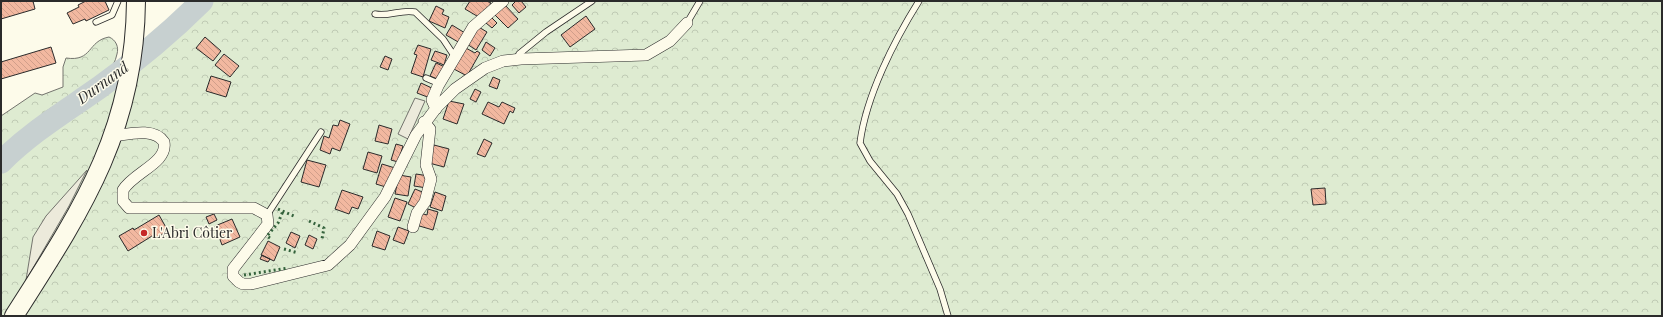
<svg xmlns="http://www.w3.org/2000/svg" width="1663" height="317" viewBox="0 0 1663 317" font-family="'Playfair Display',serif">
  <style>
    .forest { fill: url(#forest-crowns); stroke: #74746e }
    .parking { fill: #eceadb; stroke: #74746e }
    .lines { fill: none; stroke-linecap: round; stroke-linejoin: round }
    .river { stroke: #c7d0d0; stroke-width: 23 }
    .building { fill: url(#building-back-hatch); stroke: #2b2b2b }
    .lane-casing { stroke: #2b2b2b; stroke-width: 7 }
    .street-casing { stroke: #2b2b2b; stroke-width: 12 }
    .primary-casing { stroke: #2b2b2b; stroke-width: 20 }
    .lane { stroke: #fdfbea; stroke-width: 5.5 }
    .street { stroke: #fdfbea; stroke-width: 11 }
    .primary { stroke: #fdfbea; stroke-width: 18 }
    .hedge { stroke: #34623c; stroke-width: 3; stroke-dasharray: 2 3; stroke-linecap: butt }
    .poi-dot { fill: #c62828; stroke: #fdfbea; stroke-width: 1.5 }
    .labels { text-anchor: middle; stroke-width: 3; stroke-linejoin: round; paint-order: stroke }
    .poi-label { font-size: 14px; fill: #2b2b2b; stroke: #fdfbea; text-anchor: start }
    .water-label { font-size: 15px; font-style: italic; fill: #2b2b2b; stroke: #fdfbea }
  </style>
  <defs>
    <pattern id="forest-crowns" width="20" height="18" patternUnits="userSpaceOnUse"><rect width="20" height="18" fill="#deebd1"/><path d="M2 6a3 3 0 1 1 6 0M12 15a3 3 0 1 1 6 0" fill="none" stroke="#bfcab4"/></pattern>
    <pattern id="building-back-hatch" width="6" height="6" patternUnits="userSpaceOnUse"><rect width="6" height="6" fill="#f2b8a0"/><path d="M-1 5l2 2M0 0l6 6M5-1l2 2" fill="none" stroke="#d09e8a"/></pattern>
  </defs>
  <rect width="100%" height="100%" fill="#fdfbea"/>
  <!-- forest -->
  <path class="forest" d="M208,1H1662V316H1V165L59,108L116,80L155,47V44L160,40L162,41Z
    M109,37C116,40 119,47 117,54C111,86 63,96 40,116C36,119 33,124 29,128C20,136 10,143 1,152V116L35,93L42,95L63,87V67L66,58C93,62 87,41 109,37Z"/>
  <!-- parking -->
  <path class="parking" d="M415,98L425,101L408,139L398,134Z
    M87,170L69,206L26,280L33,237L46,216Z"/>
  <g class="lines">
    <!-- river -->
    <path class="river" d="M1,162C31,132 66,111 100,87C136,61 171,32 202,1"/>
  </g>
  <!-- building -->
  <path class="building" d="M1,1H33L35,9L1,19Z
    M86,1H105L109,10L86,21L85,19L73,24L67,13L79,7L78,5Z
    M470,1H487L491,3L482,19L465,9Z
    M516,1H521L526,7L519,13L512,5Z
    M505,5L518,19L508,28L494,14Z
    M436,6L444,10L442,14L449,17L445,28L429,21Z
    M586,16L595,29L570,47L561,35Z
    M491,17L497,23L492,28L486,23Z
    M452,25L465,33L460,43L446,35Z
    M477,26L487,32L476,50L467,44Z
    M205,37L221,51L213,61L196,48Z
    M486,42L495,48L490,56L482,50Z
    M418,45L431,49L423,77L411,73L417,55L414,54Z
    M51,47L56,63L1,79V62Z
    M464,47L475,53L477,51L480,53L467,76L452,68Z
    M435,51L447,55L444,65L431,60Z
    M224,54L239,66L230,77L215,65Z
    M385,56L392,59L388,70L380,67Z
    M436,63L445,67L440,80L430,76Z
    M211,76L231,82L226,97L206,91Z
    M493,77L500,80L497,89L489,86Z
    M421,83L434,89L430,98L417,93Z
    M475,89L481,92L476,102L470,99Z
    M449,101L464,104L457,124L443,119Z
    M488,102L499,107L502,102L515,108L513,113L510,111L504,124L482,114Z
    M340,120L350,124L340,151L332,148L330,154L320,150L324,136L329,138L333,125L338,126Z
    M379,125L392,129L388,144L375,141Z
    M484,139L492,143L485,157L477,154Z
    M396,144L403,146L398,162L391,160Z
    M434,145L449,149L444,167L429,163Z
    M368,152L382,156L377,173L363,169Z
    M307,160L326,165L319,187L301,182Z
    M382,164L395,168L389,188L376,184Z
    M416,174L429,176L427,188L414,186Z
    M399,175L411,177L408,196L395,194Z
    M1325,188L1326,204L1313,205L1311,189Z
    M415,189L425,193L418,209L408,204Z
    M342,190L363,197L358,209L352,207L349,214L335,209Z
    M435,192L446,196L442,211L430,207Z
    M395,198L407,202L400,221L388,217Z
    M428,209L438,212L433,230L416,225L420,213L427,215Z
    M214,214L217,220L209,224L206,217Z
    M159,215L168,231L154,239L152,236L128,251L119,236L133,228L134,230Z
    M232,219L240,237L222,245L215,226Z
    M398,227L409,231L404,244L393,240Z
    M377,231L390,236L385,250L372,246Z
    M291,232L300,236L295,248L286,243Z
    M309,235L317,239L313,249L305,245Z
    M268,241L280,247L274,261L261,255Z
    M262,255L270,259L268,262L260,259Z"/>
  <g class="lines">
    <!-- lane casing -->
    <g class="lane-casing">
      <path id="lane" d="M919,1C894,41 866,96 860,143L870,161L897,194L908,214L940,289L948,316
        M375,14C389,17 401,9 415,12L443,39L455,57
        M96,22L112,15L118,1
        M687,23L700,1
        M517,59L519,54L546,32L592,1
        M426,78L440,84
        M267,215L321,132"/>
    </g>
    <!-- street casing -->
    <g class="street-casing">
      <path id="street" d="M436,109L432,100L438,86L473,27L503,1
        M114,136C129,134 154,127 164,142C168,163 134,172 123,190V201L129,208H254L267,215L268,224L233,269V276L239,282L243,284H251L328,265L350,245L385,197L416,135L437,107L455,89L485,68L503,61L521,59L646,55L670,41L687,23
        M413,227L417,213L425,202L431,179L426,165L430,129L424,122"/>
    </g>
    <!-- primary casing -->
    <g class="primary-casing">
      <path id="primary" d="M14,316C81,211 135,131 136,1"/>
    </g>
    <!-- lane -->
    <use href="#lane" class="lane"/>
    <!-- street -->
    <use href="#street" class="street"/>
    <!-- primary -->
    <use href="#primary" class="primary"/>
    <!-- hedge -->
    <path class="hedge" d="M278,209L294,216
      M309,221L324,228L322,239
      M270,238L267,236L278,223L283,211
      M284,249L298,253
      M244,275L288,268"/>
  </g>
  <!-- markers -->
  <circle class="poi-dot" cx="144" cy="233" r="4"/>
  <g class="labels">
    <!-- poi labels -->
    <g class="poi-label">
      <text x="152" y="238">L'Abri Côtier</text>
    </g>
    <!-- water labels -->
    <g class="water-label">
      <text transform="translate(103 83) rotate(-36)" y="5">Durnand</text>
    </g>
  </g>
  <!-- border -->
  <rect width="1663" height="317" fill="none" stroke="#2b2b2b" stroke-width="4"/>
</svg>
